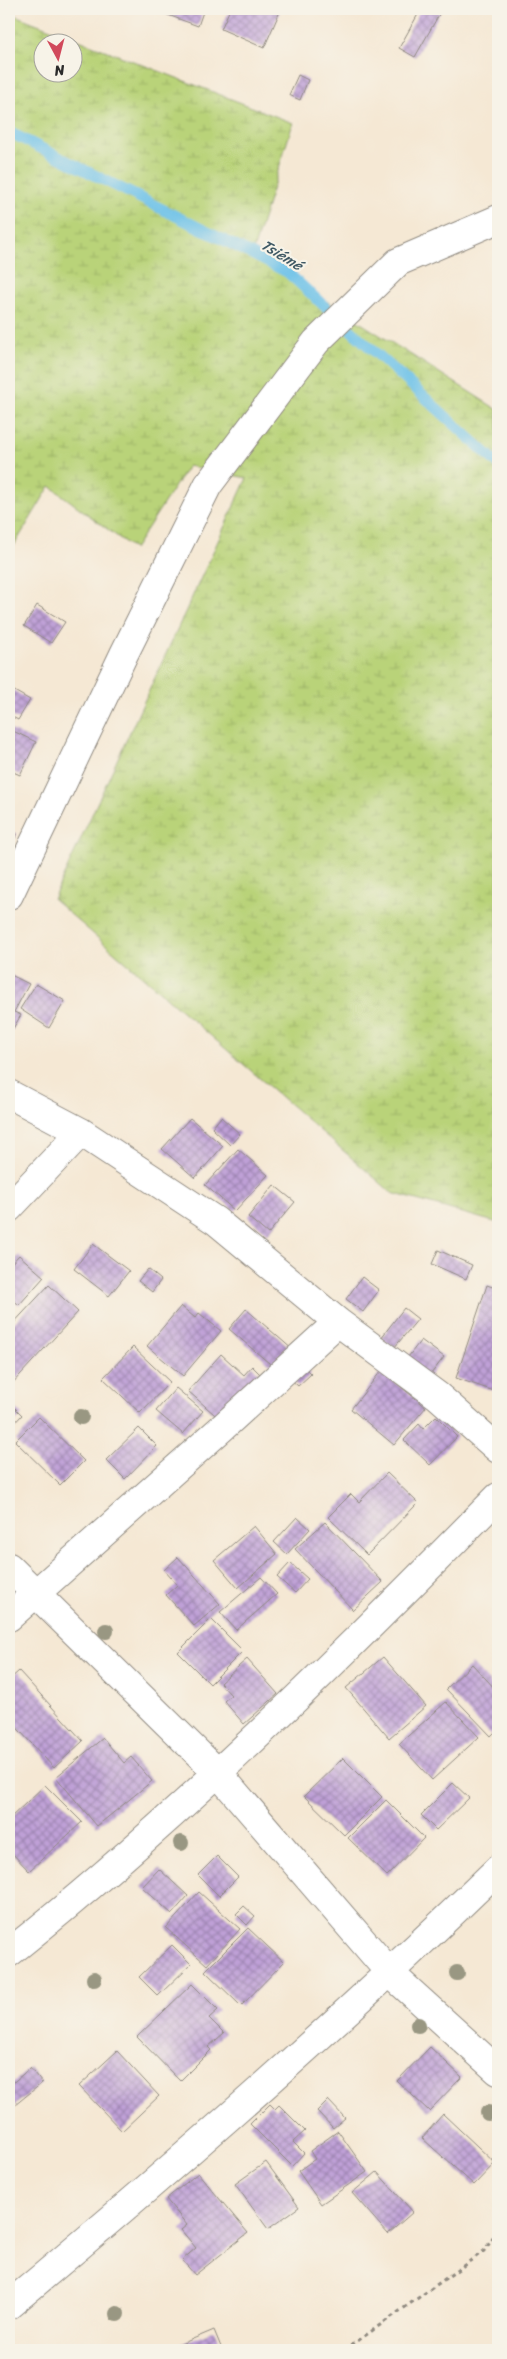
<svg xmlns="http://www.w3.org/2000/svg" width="507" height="2359" viewBox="0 0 507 2359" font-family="Sriracha,sans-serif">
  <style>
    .wetland { fill: url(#wetland-marsh); stroke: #727f52; fill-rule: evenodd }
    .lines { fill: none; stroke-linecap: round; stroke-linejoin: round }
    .stream { stroke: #6cc1e8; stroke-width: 11 }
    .building { fill: url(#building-cross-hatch) }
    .street-casing { stroke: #908a80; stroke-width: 30 }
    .path { stroke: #908a80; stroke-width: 3; stroke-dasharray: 4 4; stroke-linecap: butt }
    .street { stroke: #fff; stroke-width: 28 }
    .tree { fill: #999782 }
    .labels { text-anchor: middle; stroke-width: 4.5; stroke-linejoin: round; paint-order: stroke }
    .water-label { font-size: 15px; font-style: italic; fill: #3e5864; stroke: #f7f3e8 }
  </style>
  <defs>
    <pattern id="wetland-marsh" width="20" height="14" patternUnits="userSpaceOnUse" patternTransform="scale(1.25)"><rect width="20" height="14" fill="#b9d379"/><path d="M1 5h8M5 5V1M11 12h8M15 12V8" fill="none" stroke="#9fb569"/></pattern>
    <pattern id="building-cross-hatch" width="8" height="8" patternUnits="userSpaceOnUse" patternTransform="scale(1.25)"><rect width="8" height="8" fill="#bfa0d7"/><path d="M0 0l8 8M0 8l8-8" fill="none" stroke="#9b83af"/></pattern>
  </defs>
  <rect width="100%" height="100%" fill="#f7f3e8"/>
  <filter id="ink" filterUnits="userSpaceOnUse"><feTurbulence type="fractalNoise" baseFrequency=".02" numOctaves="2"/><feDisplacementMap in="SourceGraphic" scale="10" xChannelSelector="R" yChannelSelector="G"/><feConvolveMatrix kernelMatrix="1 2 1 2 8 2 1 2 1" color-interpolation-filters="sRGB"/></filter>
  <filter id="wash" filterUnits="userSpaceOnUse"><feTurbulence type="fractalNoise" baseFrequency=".0096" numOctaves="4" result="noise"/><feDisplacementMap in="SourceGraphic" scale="20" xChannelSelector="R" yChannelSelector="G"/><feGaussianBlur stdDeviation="1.12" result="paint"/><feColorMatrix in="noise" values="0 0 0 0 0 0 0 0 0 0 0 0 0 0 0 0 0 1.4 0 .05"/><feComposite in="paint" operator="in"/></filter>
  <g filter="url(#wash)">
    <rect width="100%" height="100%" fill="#f5e8d4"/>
    <!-- wetland -->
    <path class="wetland" d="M9,13L293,123L252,254L498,410V1223L392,1193L53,899L247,478L188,466L134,549L50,486L9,554ZM42,42H72V72H42Z"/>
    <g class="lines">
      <!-- stream -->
      <path class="stream" d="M9,132L287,272L498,464"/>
    </g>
    <g id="blocks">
      <!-- building -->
      <path class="building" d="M158,9H204L198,26L157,11Z
        M230,9H281L264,48L221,29Z
        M421,9H437L441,11L415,57L399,48Z
        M298,75L308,80L300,100L289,95Z
        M37,605L65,622L51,643L24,626Z
        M9,688L30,700L18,720L9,715Z
        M9,729L36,742L20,775L11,771L9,776Z
        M9,830L17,834L9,849Z
        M9,974L29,984L14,1012L21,1015L11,1032L9,1031Z
        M36,984L65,1001L49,1028L20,1009Z
        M221,1117L240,1134L230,1145L212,1128Z
        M190,1118L223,1146L195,1178L162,1149Z
        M238,1149L268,1175L235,1211L205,1185Z
        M274,1185L295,1202L268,1234L248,1217Z
        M93,1244L129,1271L109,1296L74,1269Z
        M438,1250L472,1265L466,1279L432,1264Z
        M19,1255L44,1277L19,1305L9,1296V1266Z
        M148,1269L161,1280L152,1292L138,1281Z
        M362,1277L379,1290L363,1312L346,1299Z
        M49,1285L78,1312L9,1387V1328Z
        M487,1285L498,1289L497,1392L456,1378Z
        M181,1306L195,1318L199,1313L221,1331L183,1376L147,1346Z
        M404,1308L418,1319L394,1348L381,1338Z
        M246,1309L293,1350L276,1369L229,1329Z
        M421,1340L444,1357L428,1378L405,1361Z
        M133,1347L170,1382L140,1413L103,1378Z
        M221,1354L244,1375L252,1366L267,1381L223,1422L188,1391Z
        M299,1362L311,1374L298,1386L286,1375Z
        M381,1371L426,1407L394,1445L351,1409Z
        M176,1388L203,1411L183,1434L156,1411Z
        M9,1402L22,1415L9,1429Z
        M436,1416L457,1437L430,1465L404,1440L419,1424L423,1429Z
        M39,1417L84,1461L60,1485L15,1441Z
        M139,1428L157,1446L125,1479L106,1460Z
        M387,1473L418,1503L367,1555L328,1517L351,1494L359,1502Z
        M297,1517L310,1529L287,1554L274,1542Z
        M325,1522L383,1582L353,1610L295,1549Z
        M254,1526L277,1554L238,1588L214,1560Z
        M178,1557L220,1604L194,1626L166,1595L177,1585L164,1570Z
        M290,1563L308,1579L295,1593L277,1577Z
        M261,1577L277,1594L236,1630L220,1612Z
        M211,1619L243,1651L210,1684L178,1652Z
        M383,1657L426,1706L389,1738L346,1688Z
        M247,1659L278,1694L244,1724L224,1701L231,1695L220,1683Z
        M472,1664L498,1692V1729L491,1736L446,1689Z
        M19,1671L83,1741L54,1768L9,1719V1680Z
        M446,1702L479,1737L432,1780L399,1744Z
        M103,1738L124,1763L131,1757L152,1781L97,1826L56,1777Z
        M343,1758L382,1797L344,1835L304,1796Z
        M453,1783L469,1798L436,1830L421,1815Z
        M45,1785L82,1822L29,1871L9,1850V1819Z
        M386,1800L424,1838L387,1876L348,1838Z
        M217,1856L238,1877L219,1896L198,1875Z
        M159,1869L188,1896L172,1914L142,1887Z
        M199,1892L240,1929L207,1965L166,1928Z
        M244,1906L255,1916L247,1925L236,1914Z
        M248,1928L284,1962L241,2006L205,1971Z
        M172,1945L191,1964L158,1996L139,1977Z
        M192,1984L218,2010L209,2018L224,2033L208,2047L211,2050L180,2081L137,2037Z
        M430,2047L462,2077L429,2111L397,2081Z
        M117,2051L159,2096L122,2131L79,2086Z
        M30,2068L42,2083L9,2110V2086Z
        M328,2100L345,2118L333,2128L317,2111Z
        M270,2104L275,2109L279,2105L305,2131L293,2142L304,2153L292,2166L250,2124Z
        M443,2114L495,2163L474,2185L422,2138Z
        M338,2131L367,2172L321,2204L298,2171L315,2159L310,2151Z
        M266,2162L299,2207L268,2229L235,2184Z
        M377,2172L413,2212L388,2234L352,2193Z
        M198,2173L248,2233L195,2275L182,2260L196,2248L181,2230L187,2225L166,2199Z
        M214,2330L221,2347L213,2350H170L169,2349Z"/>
    </g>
  </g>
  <g filter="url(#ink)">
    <use href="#blocks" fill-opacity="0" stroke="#908a80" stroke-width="1"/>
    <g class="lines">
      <!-- street casing -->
      <g class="street-casing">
        <path id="street" d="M9,895L124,654L208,485L316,342L398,262L498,219
          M9,1094L81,1132L216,1221L338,1322L438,1396L498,1449
          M9,1208L81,1132
          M9,1567L218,1773L391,1974L498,2071
          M9,1617L223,1427L338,1322
          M9,1953C184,1814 342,1656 498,1497
          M9,2305C177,2165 342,2021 498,1869"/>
      </g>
      <!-- path -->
      <path class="path" d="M345,2350L484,2251L498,2231"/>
      <!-- street -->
      <use href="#street" class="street"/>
    </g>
    <!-- trees -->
    <g class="tree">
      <circle cx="81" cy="1417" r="8"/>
      <circle cx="106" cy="1631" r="8"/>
      <circle cx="181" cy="1843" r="8"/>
      <circle cx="457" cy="1973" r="8"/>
      <circle cx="94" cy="1979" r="8"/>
      <circle cx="418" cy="2025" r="8"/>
      <circle cx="488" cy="2113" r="8"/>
      <circle cx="117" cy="2314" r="8"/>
    </g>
  </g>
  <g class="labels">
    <!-- water labels -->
    <g class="water-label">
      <text transform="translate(282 255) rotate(31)" y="5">Tsiémé</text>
    </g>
  </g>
  <!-- margin -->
  <rect width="507" height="2359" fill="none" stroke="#f7f3e8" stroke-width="30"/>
  <!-- north arrow -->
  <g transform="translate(58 58) rotate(173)"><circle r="24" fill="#f7f3e8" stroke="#a5a39c"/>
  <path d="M0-4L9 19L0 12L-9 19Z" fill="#d1495b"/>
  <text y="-8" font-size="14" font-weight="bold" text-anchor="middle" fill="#2b2b2b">N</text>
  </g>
</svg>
